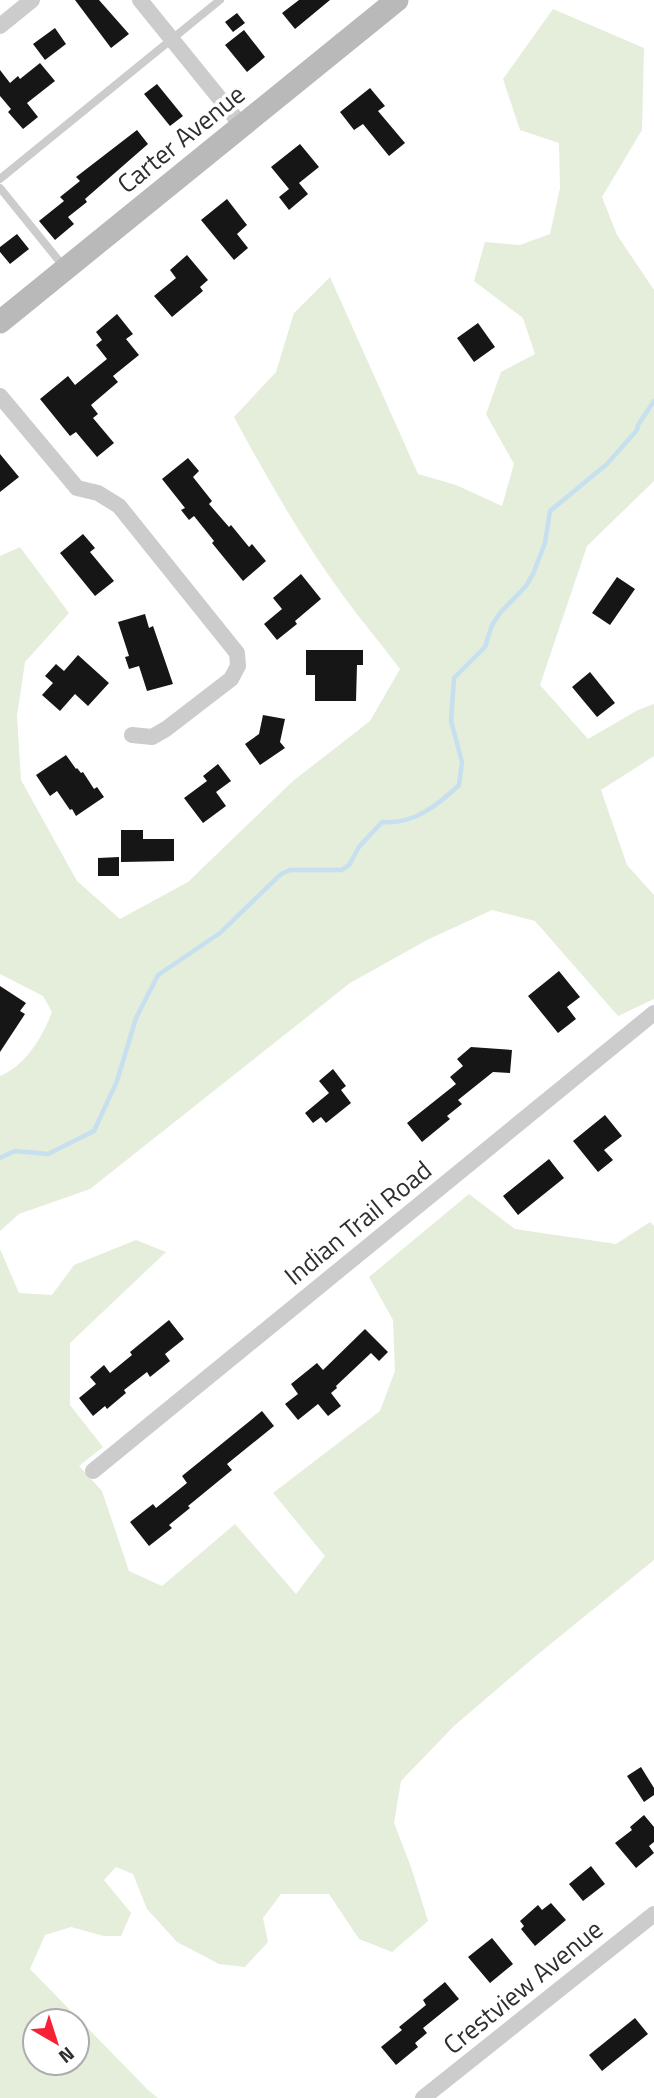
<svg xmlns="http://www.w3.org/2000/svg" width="654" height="2098" viewBox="0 0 654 2098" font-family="'Titillium Web',sans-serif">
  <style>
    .green { fill: #e5eddb; fill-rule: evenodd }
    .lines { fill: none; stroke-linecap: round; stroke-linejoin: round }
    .stream { stroke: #c6e0ef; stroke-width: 4.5 }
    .building { fill: #161616 }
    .lane { stroke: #ccc; stroke-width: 8 }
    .street { stroke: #ccc; stroke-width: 16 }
    .secondary { stroke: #b9b9b9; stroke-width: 23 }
    .labels { text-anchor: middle; stroke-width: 7; stroke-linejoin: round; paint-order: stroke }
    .street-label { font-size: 26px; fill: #2f2f2f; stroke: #fff }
  </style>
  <rect width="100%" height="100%" fill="#fff"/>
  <!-- green -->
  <path class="green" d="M553,9L644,48L642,130L602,197L617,235L654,290V481L587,546L540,685L588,739L638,710L654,704V756L601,790L627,865L654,895V999L618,1016L535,921L492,910L427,940L350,983L90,1189L19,1214L0,1231V1076C26,1065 42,1038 52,1012L43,996L0,974V556L20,547L69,613L25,662L17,716L21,780L77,881L120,919L188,882L293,781L370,721L400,669C383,646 364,624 347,601C304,543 268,480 234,417L276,372L294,313L330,277L418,474L456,485L502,506L514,464L486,414L501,372L535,354L523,318L474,281L485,242L520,245L550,234L560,188L559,143L520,130L503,79Z
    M469,1194L515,1229L616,1244L650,1222L654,1226V1560L537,1655L454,1726L401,1781L394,1823L411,1867L428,1921L392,1952L359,1939L329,1894H281L263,1918L268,1942L245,1967L219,1964L177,1942L147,1909L133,1874L116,1867L104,1880L131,1913L121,1936H104L71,1927L45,1935L30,1969L148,2090L158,2098H0V1249L19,1293L52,1295L74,1265L136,1240L166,1252L70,1343V1405L103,1447L79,1466L102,1491L129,1571L162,1586L235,1524L296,1594L325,1556L273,1493L380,1411L395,1371L393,1320L369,1277ZM35,2021H77V2063H35Z"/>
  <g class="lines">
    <!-- stream -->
    <path class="stream" d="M0,1158L15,1151L48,1154L94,1131L117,1081L136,1018L158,975L220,933L281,874L290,870H342L349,865L359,847L382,822C413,825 438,805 459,785L462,762L451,721L454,678L485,647L492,625L500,613L526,586L533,574L545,543L550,511L607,464L637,430L638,425L654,401"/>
  </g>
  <!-- building -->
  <path class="building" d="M75,0H99L129,34L111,48Z
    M299,0H330L295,29L282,13Z
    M237,13L245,23L233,32L225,22Z
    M55,28L66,44L45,60L33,44Z
    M244,30L265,57L247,72L225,45Z
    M40,63L55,81L27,103L38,117L23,129L8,112L11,109L0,96V70L10,83L18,76L20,79Z
    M157,84L183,116L170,126L144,94Z
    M370,88L385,106L378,111L405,143L389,156L363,124L354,130L340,112Z
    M137,130L148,144L85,199L87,202L68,217L74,224L55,240L39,221L64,201L60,197L80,181L76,177Z
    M300,144L319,167L299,183L308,194L289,210L279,197L289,189L271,167Z
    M227,199L247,225L237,234L248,248L234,260L201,220Z
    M17,234L29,249L10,264L0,252V247Z
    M187,255L208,280L200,287L203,291L172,317L154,296L176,278L170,270Z
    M117,314L133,334L126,339L139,355L113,376L118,382L91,405L98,414L93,418L114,443L97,457L76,432L70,436L40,399L68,376L75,385L107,359L96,345L102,340L96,332Z
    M478,323L495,347L474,362L457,338Z
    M0,454L19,477L0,492Z
    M188,458L199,471L193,477L212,501L209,504L229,527L231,525L249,547L252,544L266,561L243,581L212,543L214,541L194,516L189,520L181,510L185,508L162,479Z
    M83,534L95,548L90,552L114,581L95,596L60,553Z
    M301,574L321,599L295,621L297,624L277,640L264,624L282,609L273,598Z
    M617,577L635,589L610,625L592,613Z
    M145,614L149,628L153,626L173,684L147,691L139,666L129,669L125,657L129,656L118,622Z
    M306,650H363V665H357L356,701H315V675H306Z
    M78,655L109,683L88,706L75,694L60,711L42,695L53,683L45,676L56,664L64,671Z
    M590,672L615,703L597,717L572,687Z
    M263,715L285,719L280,742L285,748L260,765L245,744L259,734Z
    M66,755L76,769L77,768L81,773L83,772L94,789L97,787L104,797L76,816L72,809L70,810L57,791L50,796L36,775Z
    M218,764L231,781L216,792L226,806L203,823L184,798L207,781L203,776Z
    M121,830H143V839H174V861L121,862Z
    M119,857V876H98V858Z
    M559,971L580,997L567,1007L576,1019L558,1033L528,996Z
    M0,986L26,1003L20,1011L25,1014L0,1052Z
    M471,1047L512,1050L510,1073L493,1072L458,1100L462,1104L447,1116L450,1119L422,1142L407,1123L456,1084L450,1077L463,1066L457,1059Z
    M333,1069L346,1086L341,1090L351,1103L326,1123L321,1117L313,1123L305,1113L329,1093L319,1081Z
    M605,1115L622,1136L604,1150L613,1160L598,1172L573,1141Z
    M549,1159L564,1178L518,1215L503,1196Z
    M169,1320L184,1339L165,1354L170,1361L150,1377L147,1372L124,1390L126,1393L107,1409L105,1406L93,1416L79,1398L96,1384L90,1377L104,1365L110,1373L132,1355L130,1352Z
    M365,1329L388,1352L379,1361L371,1353L336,1386L337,1388L331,1393L341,1406L328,1416L318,1404L298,1420L285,1404L298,1394L291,1384L317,1363L323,1370Z
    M262,1411L274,1426L227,1464L232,1470L188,1506L190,1508L169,1525L172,1528L149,1546L130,1522L153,1504L156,1508L187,1483L182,1476Z
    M641,1767L654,1788V1795L644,1802L627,1776Z
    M644,1815L654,1827V1842L649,1846L654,1853L636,1868L615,1843L632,1830L630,1827Z
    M591,1866L605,1884L583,1901L569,1884Z
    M551,1903L566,1920L535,1946L521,1929L524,1926L520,1921L538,1905L542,1910Z
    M492,1938L513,1964L490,1983L468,1957Z
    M445,1982L459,1999L423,2028L427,2033L415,2043L418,2047L396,2065L381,2047L402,2030L399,2027L426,2005L423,2000Z
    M635,2018L648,2034L602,2071L589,2055Z"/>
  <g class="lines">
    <!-- lane -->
    <path class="lane" d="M0,179L220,0
      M0,188L64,267"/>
    <!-- street -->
    <path class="street" d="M140,0L242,126
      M0,26L32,0
      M0,396L77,488L98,493L119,506L237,653L238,666L231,679L166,729L152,737L132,735
      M93,1471L654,1013
      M423,2098L654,1914"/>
    <!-- secondary -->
    <path class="secondary" d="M0,322L397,0"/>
  </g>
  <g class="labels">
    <!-- street labels -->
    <g class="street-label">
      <text transform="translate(181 139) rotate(-39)" y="9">Carter Avenue</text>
      <text transform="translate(358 1223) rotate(-39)" y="9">Indian Trail Road</text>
      <text transform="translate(523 1987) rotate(-39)" y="9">Crestview Avenue</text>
    </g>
  </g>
  <!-- north arrow -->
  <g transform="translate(56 2042) rotate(141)"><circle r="33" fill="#ffffff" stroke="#acacac" stroke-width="2"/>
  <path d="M0-5L12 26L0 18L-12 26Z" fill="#f62135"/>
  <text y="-10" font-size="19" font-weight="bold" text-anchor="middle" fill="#2f2f2f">N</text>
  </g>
</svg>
